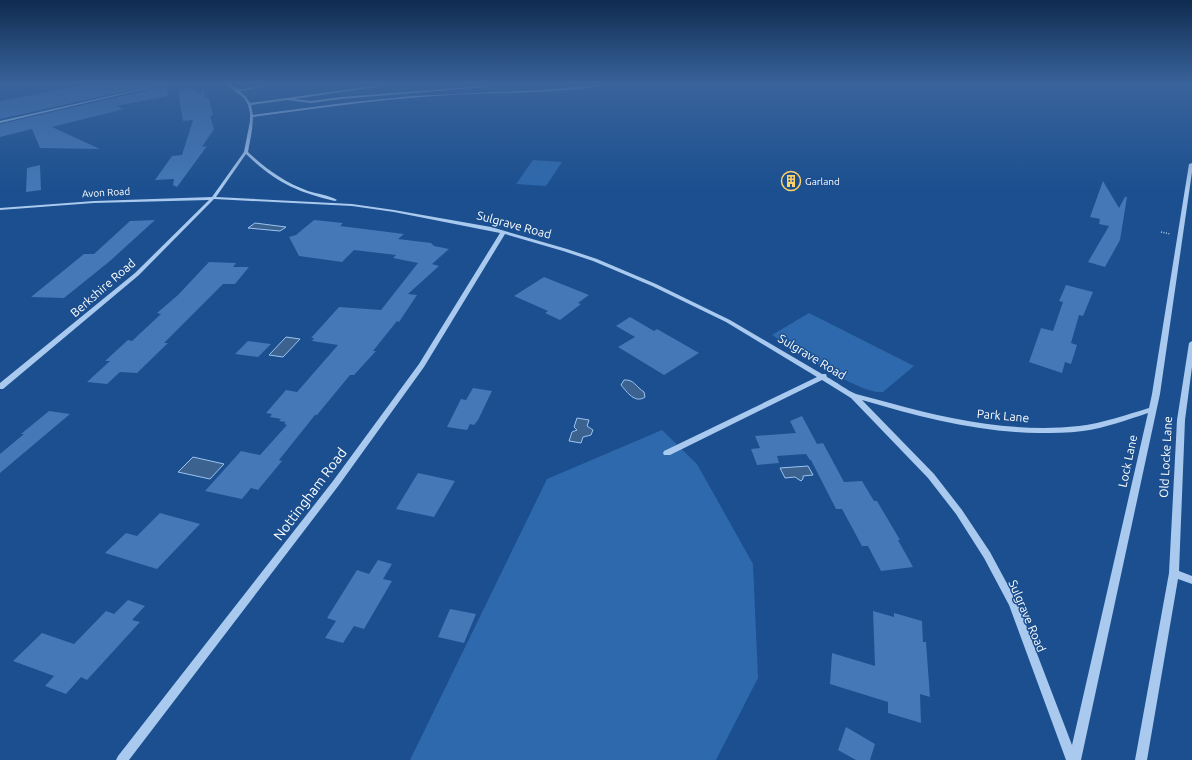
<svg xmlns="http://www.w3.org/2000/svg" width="1192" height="760" viewBox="0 0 1192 760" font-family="Ubuntu,sans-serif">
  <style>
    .green { fill: #2e69ad }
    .water { fill: #3c6290; stroke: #9cc4f0 }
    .building { fill: #4478b7 }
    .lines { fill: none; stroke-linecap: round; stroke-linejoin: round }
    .path { stroke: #a9c9ee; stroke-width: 1.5; stroke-dasharray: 1 1.5; stroke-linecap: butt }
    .minor { fill: #a9c9ee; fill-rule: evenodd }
    .labels { text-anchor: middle; stroke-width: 3; stroke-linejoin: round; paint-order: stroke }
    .far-poi-label { font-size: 10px; fill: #fff; stroke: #1b4f8f; text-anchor: start }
    .far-street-label { font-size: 10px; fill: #fff; stroke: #1b4f8f }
    .street-label { font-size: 12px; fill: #fff; stroke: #1b4f8f }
    .near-street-label { font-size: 14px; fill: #fff; stroke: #1b4f8f }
  </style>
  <rect width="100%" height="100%" fill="#1b4f8f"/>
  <!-- green -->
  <path class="green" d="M533,160L562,162L546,186L516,184Z
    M809,313L914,366L883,392C862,396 793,348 772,335Z
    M662,430L697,464L753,564L758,678L716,760H410L547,479Z"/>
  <!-- water -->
  <path class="water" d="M255,223L286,227L280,231L248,228Z
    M286,337L300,339L283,357L269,355Z
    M624,380C634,379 636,387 644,392L645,397C635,404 627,392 621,385Z
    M577,418L589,420L587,426L593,430L591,435L583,437L581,443L569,441L572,432L577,430L574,427Z
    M193,457L224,464L210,479L178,472Z
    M808,466L813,475L803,476V479L801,481L795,477L785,478L780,468Z"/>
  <!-- building -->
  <path class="building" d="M89,84H158L0,119V101Z
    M166,86L168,96L116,106L124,109L52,127L100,149L40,148L32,129L0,137V124Z
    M203,87L205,97L209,99L213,115L210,116L214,129L202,147L207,146L177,187L173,185L174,179L155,180L172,156L182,155L193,120L183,121L178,91L191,88L201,94Z
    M40,165L41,190L26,192L27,168Z
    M1103,181L1119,208L1125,197H1127L1120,240L1105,267L1088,262L1109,226L1099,224L1100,219L1090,217Z
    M155,220L110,261L64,298L31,297L84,254H94L130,221Z
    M314,220L343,223L340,226L404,234L398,239L431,243L434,246L449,249L432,264L439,266L408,294L417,295L399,322L397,321L373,351H376L354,375H350L317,415H315L279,460L282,461L258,490L251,488L242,499L205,491L241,451L260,455L287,425L284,424L286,422L279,421L281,419L270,417L272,414L266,413L286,390L297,392L338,345L312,341L314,338H311L339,307L381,310L418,263L393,258L396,255L354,250L342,262L299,256L289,237L296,235Z
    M209,262L236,263L233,267H249L235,284H223L164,343H168L137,373L120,372L107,384L87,382L110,361H105L128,340L132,341L161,314L157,313L178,295Z
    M544,277L589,295L578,303L581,304L560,320L545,313L548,311L514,296Z
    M1066,285L1093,292L1083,316L1079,315L1071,343L1077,345L1071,364L1065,362L1062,373L1029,362L1041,328L1053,331L1063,302L1059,301Z
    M630,317L654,331L657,329L699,353L664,375L618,347L635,337L616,326Z
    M248,341L271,344L258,357L235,354Z
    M473,388L492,391L478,420L474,425L470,424L467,430L447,427L461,399L466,400Z
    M49,411L70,414L0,473V454L24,434H21Z
    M802,416L817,444L823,443L844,482L862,481L874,501H877L900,540H898L913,567L881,571L868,546H862L842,509H836L811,460H810L806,454L777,456L779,463L757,465L751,449L760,448L755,436L796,433L790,421Z
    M418,473L455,481L434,517L396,509Z
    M160,513L200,524L157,569L105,553L126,533L137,536Z
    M378,560L392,564L383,579L392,581L364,629L354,626L343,643L325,638L336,621L327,618L357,570L369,574Z
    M128,600L145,606L132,620L140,622L87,680L81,677L66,694L45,686L54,676L13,661L42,633L74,644L106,611L114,614Z
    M450,609L476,614L464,643L438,637Z
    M873,611L894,617V613L922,621L923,642H926L930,697L920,694L921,723L888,713V702L830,684L832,653L875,666Z
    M846,727L875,744L870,760H856L838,750Z"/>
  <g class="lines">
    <!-- path -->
    <path class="path" d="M1161,232L1170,234"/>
    <!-- minor -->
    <path class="minor" d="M163,84H167L0,123V121Z
      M226,84H229L239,90L271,84V85L240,91L246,97L250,103L389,84H395L294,99L311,101L341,97L512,84H521L341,99L311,103L287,100L251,105L253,115L344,103L412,96L544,90L610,84L609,85C551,94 492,92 434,96C373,100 313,109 253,117L252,130L248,152C266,169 284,182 308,191C317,194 329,195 337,200L335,201C297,192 275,182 246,154L216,197L352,204L394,210L491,227L567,249L597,259L656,284L730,320L822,374H826L827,377C835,381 848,391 856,394C867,397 879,400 890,403C951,420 1016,433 1079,426C1103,423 1126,415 1149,408L1152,394L1189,164L1192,163V172L1160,394L1081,760H1066L1009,605L984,558L956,514L928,478L851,398L822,380L670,455H664L663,453L664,451L817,377L726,322L652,286L593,261L563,251L505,234L424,367L339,485L129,760H116L118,756L333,481L419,364L500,233L394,212L352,206L214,199L139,275L3,389H0V383L135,273L209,200L94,203L0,210V208L94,201L212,197L244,152L250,121V113L248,105L244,98ZM862,400C920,417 977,432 1038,433C1053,433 1068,433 1083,431C1105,428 1127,420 1148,413L1072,745L1018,604L990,552L962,510L934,474Z
      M1192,341V367L1185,420L1179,571L1192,576V584L1178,579L1147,760H1135L1169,573L1177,420L1189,343Z"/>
  </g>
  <!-- sky -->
  <linearGradient id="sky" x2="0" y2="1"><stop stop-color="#0f2b4f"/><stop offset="0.44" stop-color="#39639b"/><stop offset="1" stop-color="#39639b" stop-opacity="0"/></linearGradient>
  <rect width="1192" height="190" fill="url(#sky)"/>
  <!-- icons -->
  <defs>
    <g id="building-ring" transform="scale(1)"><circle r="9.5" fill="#1b4f8f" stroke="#ffd166" stroke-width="1.5"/><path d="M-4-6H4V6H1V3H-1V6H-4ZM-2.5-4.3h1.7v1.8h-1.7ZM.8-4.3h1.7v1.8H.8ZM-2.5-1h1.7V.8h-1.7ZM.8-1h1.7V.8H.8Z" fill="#ffd166"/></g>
  </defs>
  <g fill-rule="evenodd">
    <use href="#building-ring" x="791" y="181"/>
  </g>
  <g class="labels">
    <!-- far-poi labels -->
    <g class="far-poi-label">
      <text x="805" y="185">Garland</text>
    </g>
    <!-- far-street labels -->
    <g class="far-street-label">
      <text transform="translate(106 192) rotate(-3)" y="4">Avon Road</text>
    </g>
    <!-- street labels -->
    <g class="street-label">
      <text transform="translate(514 225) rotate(15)" y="4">Sulgrave Road</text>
      <text transform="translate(103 288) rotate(-41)" y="4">Berkshire Road</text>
      <text transform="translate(812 357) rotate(31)" y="4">Sulgrave Road</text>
      <text transform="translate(1003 416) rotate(5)" y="4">Park Lane</text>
      <text transform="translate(1166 457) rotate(-87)" y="4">Old Locke Lane</text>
      <text transform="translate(1128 461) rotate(-78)" y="4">Lock Lane</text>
      <text transform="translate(1027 616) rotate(67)" y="4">Sulgrave Road</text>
    </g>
    <!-- near-street labels -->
    <g class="near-street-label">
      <text transform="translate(310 494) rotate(-53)" y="5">Nottingham Road</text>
    </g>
  </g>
</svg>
